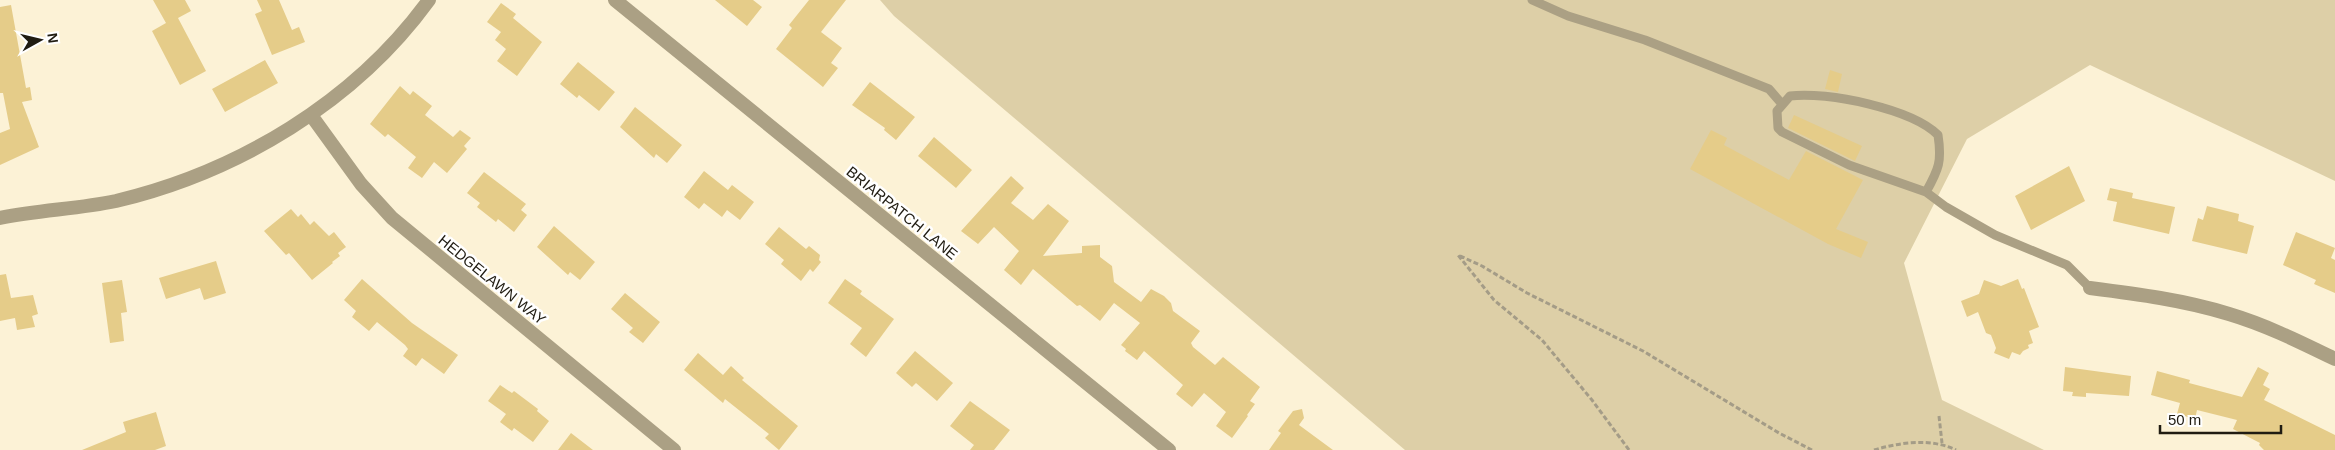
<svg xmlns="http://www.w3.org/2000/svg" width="2335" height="450" viewBox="0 0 2335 450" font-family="Arial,sans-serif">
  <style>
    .green { fill: #ddcfa7 }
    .building { fill: #e5cc89 }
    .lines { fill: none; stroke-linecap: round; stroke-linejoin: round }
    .path { stroke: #a49c87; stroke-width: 3; stroke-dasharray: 5 2.5; stroke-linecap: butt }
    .service { stroke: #aba084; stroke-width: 9 }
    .minor { stroke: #aba084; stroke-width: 14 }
    .labels { text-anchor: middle; stroke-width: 5; stroke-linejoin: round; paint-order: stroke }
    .street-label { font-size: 15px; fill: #201c12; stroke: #fff }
  </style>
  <rect width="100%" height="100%" fill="#fcf2d6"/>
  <!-- green -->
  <path class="green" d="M880,0H2335V181L2090,65L1967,139L1904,263L1942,400L2044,450H1405L894,16Z"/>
  <!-- building -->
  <path class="building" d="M153,0H185L191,11L178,18L206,71L180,85L152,31L166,23Z
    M257,0H279L292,30L299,27L305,42L272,55L255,14L262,11Z
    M715,0H753L762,7L747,26Z
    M809,0H846L821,32L842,48L831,63L838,68L823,87L776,49L792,28L789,25Z
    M501,3L516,14L513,18L542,42L517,76L497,61L506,49L495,40L501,32L487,22Z
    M11,5L26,88L30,87L32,100L22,102L39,147L0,165V133L10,129L3,93H0V7Z
    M265,60L278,83L225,112L212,89Z
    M578,62L615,92L599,111L579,95L577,98L560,84Z
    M1830,70L1842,74L1838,92L1825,89Z
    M870,82L915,117L896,140L884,130L885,128L852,105Z
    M400,86L410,95L413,91L432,106L425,115L453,137L460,130L471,138L464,146L467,149L447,173L434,162L422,178L408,168L416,157L388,134L385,137L370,124Z
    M635,107L682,145L667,163L656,154L654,158L620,127Z
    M1794,115L1862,146L1855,161L1788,128Z
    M1711,130L1727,138L1724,145L1789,180L1806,151L1863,180L1836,229L1868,242L1861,258L1828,244L1690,169Z
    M934,137L972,170L956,188L918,156Z
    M2069,166L2085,201L2031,230L2015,196Z
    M704,171L728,190L732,185L754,202L740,220L727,210L722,217L704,203L699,209L684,197Z
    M484,172L526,204L521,210L527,215L514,232L498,219L496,222L477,207L480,203L467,193Z
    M1011,176L1024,188L1011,203L1033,220L1048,204L1069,221L1043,256L1082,253V246L1100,245V257L1112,266L1114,282L1141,302L1151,289L1164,296L1171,303L1173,311L1200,331L1191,343L1193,347L1215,365L1223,357L1260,387L1250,401L1255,404L1247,415L1248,416L1232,438L1216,426L1226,412L1204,393L1192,407L1176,394L1183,385L1144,351L1137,360L1125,351L1126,349L1121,345L1140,323L1114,303L1100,321L1080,305L1077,306L1033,269L1021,285L1004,270L1019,251L994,227L978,244L961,231Z
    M2110,188L2133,193L2132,198L2175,207L2169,234L2113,221L2117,202L2107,200Z
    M2207,206L2239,214L2238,221L2254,226L2247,254L2192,241L2198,218L2203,220Z
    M291,209L298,217L301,214L310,225L314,221L329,236L334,232L346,247L338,253L340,256L332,262L333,263L312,280L289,253L286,255L264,231Z
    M554,226L595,262L580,280L570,272L568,275L537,247Z
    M779,227L806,249L809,246L820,255L819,260L821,262L813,272L810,269L801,281L781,264L784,260L765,244Z
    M2296,232L2335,248L2331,258L2335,260V293L2314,284L2316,280L2283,265Z
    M216,261L226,293L204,300L200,288L166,299L159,278Z
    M6,274L11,298L33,295L38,314L32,316L35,327L17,330L15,318L0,321V275Z
    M362,279L412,323L458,355L444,374L422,358L416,366L403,356L408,349L405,345L377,322L369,331L352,317L356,311L344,300Z
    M845,279L862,291L860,294L894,319L866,357L850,344L862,328L828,303Z
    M2018,279L2022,289L2024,288L2039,327L2029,331L2033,343L2028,345L2029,348L2023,351L2020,355L2012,352L2009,359L1994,353L1996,348L1991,335L1986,333L1978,312L1967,317L1961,301L1979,294L1984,280L2001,286Z
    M122,280L127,312L121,313L124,341L110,343L102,283Z
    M625,293L660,322L643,343L629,332L633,328L611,309Z
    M915,351L953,383L937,401L916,383L912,387L896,373Z
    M698,353L723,375L731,366L744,378L742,380L798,426L779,450L765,438L769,434L725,399L723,403L684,370Z
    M2065,367L2131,376L2129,396L2086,393V397L2072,396L2073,392L2063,391Z
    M2258,367L2269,373L2263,385L2270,389L2264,400L2335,435V450H2264L2259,445L2260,443L2233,429L2237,420L2197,410L2195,419L2177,414L2180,403L2151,395L2157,371L2190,380L2189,383L2242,397Z
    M500,385L512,393L514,391L538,409L537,411L549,421L533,442L514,428L512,431L500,422L506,414L488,401Z
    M970,401L1010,430L994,450H970L974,445L950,426Z
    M1302,409L1304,418L1299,425L1333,450H1269L1281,433L1278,431L1293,411Z
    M156,412L166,446L155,450H82L126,432L123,422Z
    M571,433L593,450H558Z"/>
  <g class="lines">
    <!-- path -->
    <path class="path" d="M1939,416L1942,443
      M1629,450L1592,400L1542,340L1494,300L1458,255L1482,266L1527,293L1643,351L1779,433L1812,450
      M1874,450C1901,442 1931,438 1956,450"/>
    <!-- service -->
    <path class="service" d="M1532,0L1568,16L1645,40L1769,89L1782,104
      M1926,192C1939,169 1942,161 1938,135C1912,109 1827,91 1790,96L1777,111L1778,128L1782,132L1849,165L1926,192L1946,207L1995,235L2067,265L2090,288"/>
    <!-- minor -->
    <path class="minor" d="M615,0L1169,450
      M311,115L361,184L392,218L674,450
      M0,218C39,210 78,209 116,201C238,172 355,102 429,0
      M2090,288C2137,294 2184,300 2229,314C2266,325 2300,342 2335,359"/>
  </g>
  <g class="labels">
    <!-- street labels -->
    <g class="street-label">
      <text transform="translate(902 213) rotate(39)" y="5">BRIARPATCH LANE</text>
      <text transform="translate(492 280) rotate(39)" y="5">HEDGELAWN WAY</text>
    </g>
  </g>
  <!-- north arrow -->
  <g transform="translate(40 40) rotate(82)" stroke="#ffffff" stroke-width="4" paint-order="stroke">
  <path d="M0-4L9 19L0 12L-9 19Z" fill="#201c12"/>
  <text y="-8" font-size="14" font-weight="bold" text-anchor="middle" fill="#201c12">N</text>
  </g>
  <!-- scale -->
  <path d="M2160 425v8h121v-8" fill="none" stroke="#201c12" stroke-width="2.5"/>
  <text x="2168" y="425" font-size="15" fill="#201c12" stroke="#ffffff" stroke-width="4" paint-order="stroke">50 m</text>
</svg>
